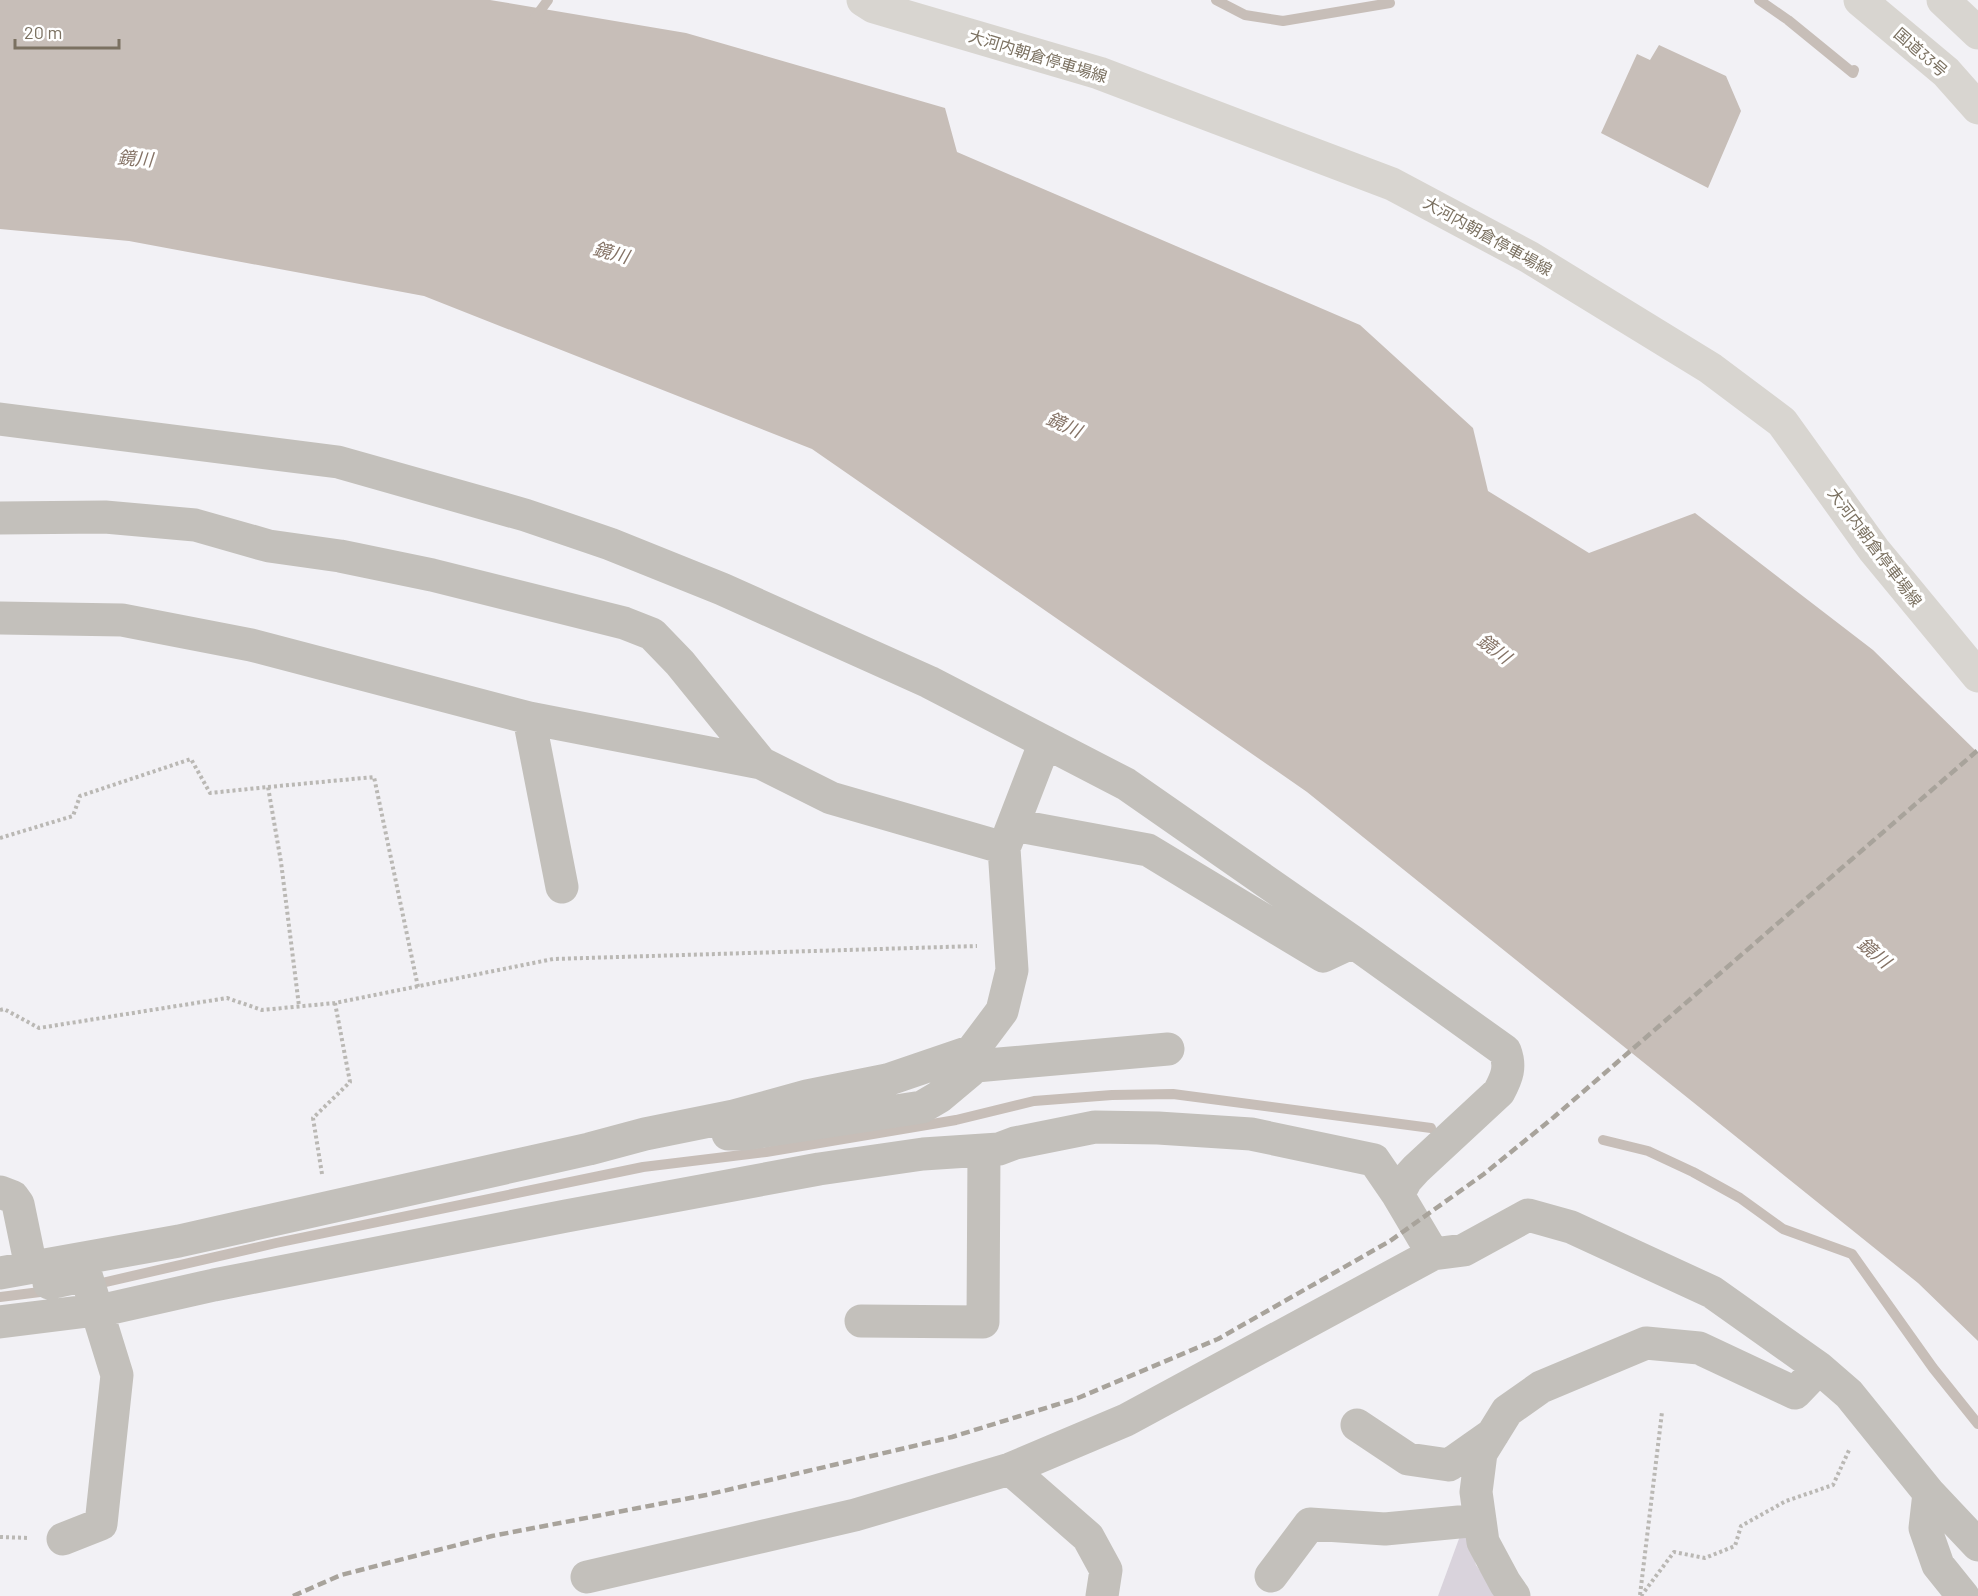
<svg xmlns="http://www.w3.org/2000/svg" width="1978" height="1596" viewBox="0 0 1978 1596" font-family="Barlow,'Noto Sans JP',sans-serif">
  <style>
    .green { fill: #d9d3dc }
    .water { fill: #c7beb8 }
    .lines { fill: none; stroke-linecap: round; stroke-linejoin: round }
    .stream { stroke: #c7beb8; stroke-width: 10 }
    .path { stroke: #bab8b4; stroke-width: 4; stroke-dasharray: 3 3; stroke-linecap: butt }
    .minor { stroke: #c3c0bb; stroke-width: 33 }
    .major { stroke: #d8d5d0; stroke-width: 33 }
    .highway { stroke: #d8d5d0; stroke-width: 33 }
    .rail { stroke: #a8a39b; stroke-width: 4.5; stroke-dasharray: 9 4.5; stroke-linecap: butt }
    .labels { text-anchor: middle; stroke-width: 6; stroke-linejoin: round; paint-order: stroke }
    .street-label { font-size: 16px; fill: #7b7161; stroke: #fff }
    .water-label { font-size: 18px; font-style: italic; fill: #857366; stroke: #fff }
  </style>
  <rect width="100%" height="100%" fill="#f2f1f5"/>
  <!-- green -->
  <path class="green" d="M1460,1536L1469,1537L1476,1565L1498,1596H1438Z"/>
  <!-- water -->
  <path class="water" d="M0,0H490L686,33L945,108L957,152L1360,325L1473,428L1488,491L1589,553L1695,513L1873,650L1978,753V1341L1918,1283L1307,792L812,449L424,296L129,241L0,229Z
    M1659,45L1726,76L1741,111L1708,188L1601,133L1637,54L1650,60Z"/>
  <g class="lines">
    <!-- stream -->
    <path class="stream" d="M1216,0L1245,15L1283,21L1390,3
      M1759,0L1788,20L1853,73L1854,70
      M534,19L548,0
      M1603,1140L1648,1151L1693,1172L1740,1198L1783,1229L1852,1254L1933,1368L1978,1424
      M93,1285L276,1243L643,1167L766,1152L956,1120L1034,1101L1112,1095L1173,1094L1431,1128
      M0,1297L48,1291"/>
    <!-- path -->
    <path class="path" d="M268,787L374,777L418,987
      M0,838L73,816L80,796L191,759L210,793L268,787L281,862L299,1006
      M0,1010L4,1009L39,1028L227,998L262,1010L335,1003L553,959L977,946
      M322,1174L313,1118L350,1082L335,1003
      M0,1537L29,1538
      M1640,1595L1662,1412
      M1641,1596L1674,1552L1705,1558L1735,1546L1741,1526L1786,1501L1833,1485L1850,1448"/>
    <!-- minor -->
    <path class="minor" d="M0,419L338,462L525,515L610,544L722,589L929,682L1126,784L1353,942L1505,1051C1511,1067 1507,1077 1499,1092L1416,1169L1406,1180L1398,1195L1433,1254L1464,1250L1528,1215L1571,1227L1712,1292L1819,1368L1849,1394L1929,1493L1978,1545
      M0,518L105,517L195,525L269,546L340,556L432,575L624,623L652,634L680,663L761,763L831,798L1004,848L1012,970L1002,1011L972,1051L887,1080L807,1096L734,1116L645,1134L589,1149L179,1241L0,1273
      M0,618L122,620L251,645L529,718L761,763
      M529,718L562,887
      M1013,825L1148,850L1323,956L1353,942
      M1006,843L1045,742
      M976,1066L1168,1049
      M728,1134H745L922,1107L939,1097L976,1066L972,1051
      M0,1192L13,1197L18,1204L31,1267
      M49,1283L86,1275L117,1375L101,1524L63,1539
      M861,1321L983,1322L984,1150
      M0,1322L112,1308L214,1285L566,1216L819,1169L923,1154L999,1149L1015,1143L1095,1127L1158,1128L1251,1134L1374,1160L1398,1195
      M1357,1425L1408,1459L1449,1465L1493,1434
      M1010,1469L1088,1537L1106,1570L1102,1596
      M1929,1493L1925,1528L1938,1565L1963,1596
      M1271,1576L1310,1524L1385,1529L1480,1520
      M587,1577L855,1515L1010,1469L1126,1420L1433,1254
      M1514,1596L1505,1583L1483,1542L1476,1492L1481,1453L1507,1411L1541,1387L1646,1343L1699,1348L1795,1393L1819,1368"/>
    <!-- major -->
    <path class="major" d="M863,0L874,7L1099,73L1392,184L1529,257L1710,368L1782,422L1874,550L1978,676"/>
    <!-- highway -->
    <path class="highway" d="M1860,0L1946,72L1978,108
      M1943,0L1978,33"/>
    <!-- rail -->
    <path class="rail" d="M293,1596L341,1575L492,1536L706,1495L952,1437L1078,1398L1218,1339L1390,1241L1484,1174L1554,1117L1978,750"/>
  </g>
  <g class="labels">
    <!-- street labels -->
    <g class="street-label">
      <text transform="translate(1921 52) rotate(41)" y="6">国道33号</text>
      <text transform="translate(1038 56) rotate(17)" y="6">大河内朝倉停車場線</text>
      <text transform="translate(1488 236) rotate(29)" y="6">大河内朝倉停車場線</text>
      <text transform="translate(1875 547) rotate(53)" y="6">大河内朝倉停車場線</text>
    </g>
    <!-- water labels -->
    <g class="water-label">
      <text transform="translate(135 159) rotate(4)" y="6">鏡川</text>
      <text transform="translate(611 253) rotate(15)" y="6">鏡川</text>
      <text transform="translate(1064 425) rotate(24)" y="6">鏡川</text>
      <text transform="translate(1494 649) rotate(37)" y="6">鏡川</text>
      <text transform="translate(1874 953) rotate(40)" y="6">鏡川</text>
    </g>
  </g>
  <!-- scale -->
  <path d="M15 39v9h104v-9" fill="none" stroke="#7b7161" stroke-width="3"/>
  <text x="24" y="39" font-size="18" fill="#7b7161" stroke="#ffffff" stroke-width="4.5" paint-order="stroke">20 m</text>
</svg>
